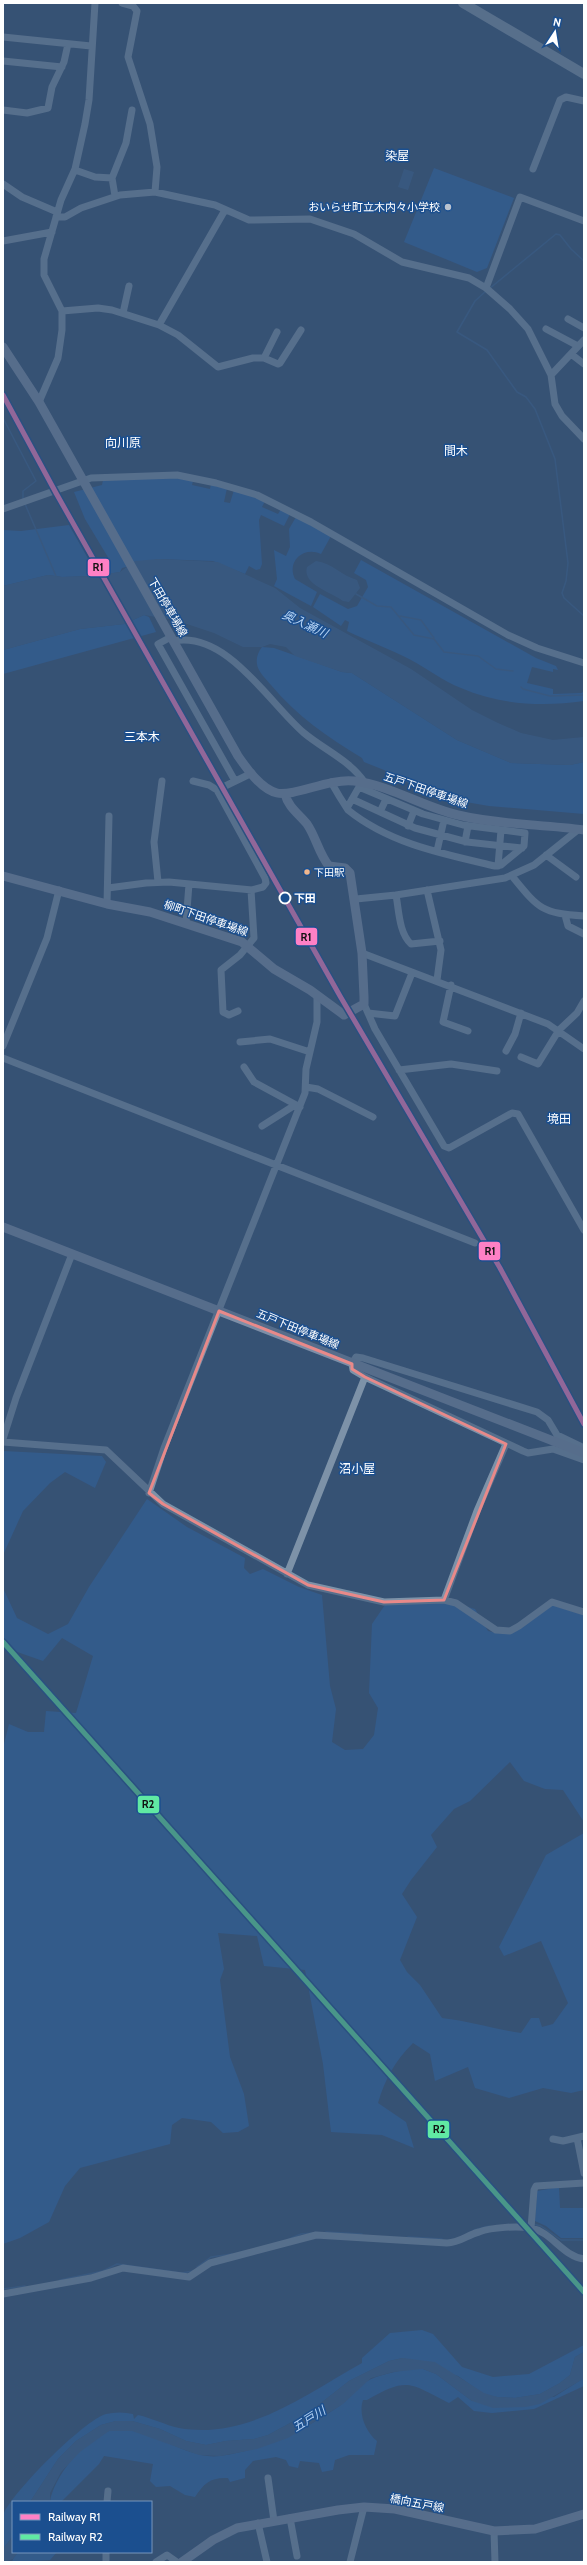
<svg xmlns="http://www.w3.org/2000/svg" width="587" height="2565" viewBox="0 0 587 2565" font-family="Cabin,'Noto Sans JP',sans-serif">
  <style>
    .green { fill: #2f66a5 }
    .water { fill: #3b618d }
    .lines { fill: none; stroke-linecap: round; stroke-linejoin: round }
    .stream { stroke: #3b618d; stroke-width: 1.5 }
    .minor { stroke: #7d92a8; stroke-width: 7 }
    .major { stroke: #7d8ea7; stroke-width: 9 }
    .highway { stroke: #7e92a7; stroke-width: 10 }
    .rail-1-casing { stroke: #1b4f8f; stroke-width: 8 }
    .rail-2-casing { stroke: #1b4f8f; stroke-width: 8 }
    .rail-1 { stroke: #ff80c5; stroke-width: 5 }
    .rail-2 { stroke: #60e9a3; stroke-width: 5 }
    .marked { fill: none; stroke: #e88989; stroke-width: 3; stroke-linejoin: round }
    .poi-dot { fill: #b9c2ce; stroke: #1b4f8f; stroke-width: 1.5 }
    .bus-dot { fill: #f1b78d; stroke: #1b4f8f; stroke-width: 1.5 }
    .stop-dot { fill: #1b4f8f; stroke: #fff; stroke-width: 2 }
    .labels { text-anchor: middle; stroke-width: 3; stroke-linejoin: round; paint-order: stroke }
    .bus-label { font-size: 10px; fill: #fff; stroke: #1b4f8f; text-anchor: start }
    .poi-label { font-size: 11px; fill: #fff; stroke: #1b4f8f; text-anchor: end }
    .street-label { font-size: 11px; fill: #fff; stroke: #1b4f8f }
    .stop-label { font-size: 11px; font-weight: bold; fill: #fff; stroke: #1b4f8f; text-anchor: start }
    .neighbourhood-label { font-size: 12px; fill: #fff; stroke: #1b4f8f }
    .water-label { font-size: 12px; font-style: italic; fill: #b5d3f5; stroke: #1b4f8f }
    .line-badge { stroke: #1b4f8f; stroke-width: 1.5 }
    .pale-badge-label { font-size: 11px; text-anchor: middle; font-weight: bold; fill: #111 }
  </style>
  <rect width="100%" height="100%" fill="#365274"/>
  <!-- green -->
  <path class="green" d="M434,168L514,198L487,268L477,272L404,242Z
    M171,477L193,481L192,485L210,489L211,484L227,488L224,502L230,503L234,490L265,501L262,507L278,514L281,509L290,514L284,526L261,515L259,520L262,564L260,569L256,570L249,566L245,574L213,561L158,559L122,568L120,572L94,576L62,577L48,575L3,586V530L21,531L69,525L94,569L109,559L85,519L74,492L102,485L103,480Z
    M296,517L331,536L321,554C304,546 286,561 295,579L317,592L311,606L274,586L277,579L274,550L286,556L290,547L289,529Z
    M361,560L536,658L556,666L558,670L553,669V672L532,667L527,683L553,689V694L582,693L584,690V701C543,707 500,705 461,688C443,681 428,669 411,660C390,649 368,641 347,631L349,622L345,620L341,626L313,607L320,594L348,609L357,606L368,587L366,580L354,573Z
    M144,615L149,617L156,632L3,674V650L80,629L124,624Z
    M262,647L274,648L342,672L352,673L457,740L511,763L570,765L584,762V814L489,806L460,801L420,789L384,770L364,762L362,758C327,737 297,716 271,685C266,679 258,672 257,664C256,658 258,652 262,647Z
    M3,1451L102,1456L106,1462L95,1488L65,1472L50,1483L23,1511L3,1555Z
    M147,1499L187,1527L245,1558L244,1568L250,1574L263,1569L299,1587L322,1595L330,1686L336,1709L332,1742L345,1750L363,1749L374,1735L378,1708L369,1693L372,1624L389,1599L443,1600L475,1609L488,1631C515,1639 531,1620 552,1605L584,1615V1822L563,1790L545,1789L524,1781L510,1762L470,1801L454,1809L431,1835L437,1847L411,1880L402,1894L417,1917L400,1960L407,1972L420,1985L442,2018C469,2021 494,2029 521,2033L531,2018H539L542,2027L553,2024L568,2003L541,1941L504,1956L499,1947L546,1855L584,1833V2090L571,2093L543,2088L509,2098L475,2088L468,2067L435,2081L430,2054L413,2043C395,2061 385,2079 378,2103L406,2122L414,2148L382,2135L331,2132L323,2064L305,1970L264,1966L257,1936L218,1933L224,1969L220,1980L230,2057L244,2094L249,2126L238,2132L223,2133L211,2122L182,2118L172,2125L170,2144L80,2168L65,2186L49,2222L20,2238L3,2244V1748L9,1724L28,1732H44L46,1711L76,1713L93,1656L62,1638L43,1661L3,1647V1588L17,1618L48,1634L68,1624L89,1587Z
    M559,2187L560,2208H584V2238H561L546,2226L535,2221L537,2191Z
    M422,2330L433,2334L462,2367L493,2377L529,2374L584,2345V2352L575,2357L570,2375L560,2383L540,2394L515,2398L497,2397L484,2394L458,2376L403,2358L389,2361L349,2381L307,2414L268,2435L254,2439L226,2441L206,2445L186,2441L160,2429L132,2421H116L101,2425L76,2441L58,2459L30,2502H13V2536L3,2549C3,2540 0,2521 4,2513C14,2491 83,2421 106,2414C115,2412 124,2412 133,2414L134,2419L138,2415C152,2418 165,2425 179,2428C247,2440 305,2395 362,2363V2358L390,2333Z
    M408,2369H423L436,2374L472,2401L554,2397L584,2378V2386L534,2409L492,2413L474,2411L458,2397L449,2403C410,2384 409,2376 367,2400H363C358,2414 366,2432 377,2441L374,2455H349L335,2460L333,2470L322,2472L319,2463L300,2461L298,2468L289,2466L286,2460L276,2457L253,2461L245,2470V2478L230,2482L228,2478C211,2477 204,2483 195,2497L185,2495L170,2486L156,2487L150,2481L153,2464L104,2456L99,2464L61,2502H50C53,2478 84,2439 109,2431C145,2420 183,2461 220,2456C267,2449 301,2432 341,2405C348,2400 353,2392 360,2386C373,2375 392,2373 408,2369Z
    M18,2552H57L50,2560L12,2562L13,2559L4,2562L13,2559Z"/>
  <!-- water -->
  <path class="water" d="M404,169L414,172L408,190L398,187Z
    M158,559L218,562L275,588L300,608L411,669L472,710L498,723L521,733L553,740L584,737V762L570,765L511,763L457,740L352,673L342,672L295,656L286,647L270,644L262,647H243L214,633L175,620L144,615L124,624L80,629L3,650V586L48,575L62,577L94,576L120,572L135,561Z
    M316,561C332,563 342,576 357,580L360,588L349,602L343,601C332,592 302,585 307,567Z
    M584,2352L583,2379L540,2404L526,2407L493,2408L472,2401L436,2374L423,2369L393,2372L371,2378L343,2404L288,2438L257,2449L220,2456L199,2455L132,2431H109L80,2452L61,2472L50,2493V2502H30L58,2459L76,2441L101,2425L116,2421H132L160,2429L186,2441L206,2445L226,2441L254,2439L268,2435L307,2414L349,2381L389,2361L403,2358L435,2362L484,2393L497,2397L515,2398L540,2394L560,2383L570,2375L575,2357Z
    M13,2536V2552H18L13,2559L3,2562V2549Z"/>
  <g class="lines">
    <!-- stream -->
    <path class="stream" d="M489,289L556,234L560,235L571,249L584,261
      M486,291L475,301L457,332L487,350L517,392L526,397L535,409L555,459L568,563L566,581L562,593L564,598L584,616
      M3,418L36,481L23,491V499
      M25,504L56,576
      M356,594L377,606L391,607L414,635L434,639L444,652L478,656L496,669L513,671
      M400,616L421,620L434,638
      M521,687L523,689L550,696L584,695
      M533,2224L541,2226L561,2240H584
      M474,2230L489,2226
      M326,2232L362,2234
      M408,2237L442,2239
      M289,2239L301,2234L313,2233
      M197,2267L211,2257L232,2254
      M60,2280L103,2271L117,2264L182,2273L193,2271
      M3,2289L25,2286"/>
    <!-- minor -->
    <path class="minor" d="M122,3L133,6L137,11L128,57L150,124L157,167L155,192
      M3,37L91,46
      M3,61L62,67
      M3,110L27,113L48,108L52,87L64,62L68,44
      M533,169L560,100L566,97L584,101
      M75,170L95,177L112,178
      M3,184L22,197L57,212
      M115,196L112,178L126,143L132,110
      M56,217H65L81,208L120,195L155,192L215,205L249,220L310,219L354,234L402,262L469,278L486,288L510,309L528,329L551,375L555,404L562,416L584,439
      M3,241L52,232
      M486,288L520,197L584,221
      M62,311L98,308L112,310L159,325L178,335L218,367L253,358H264L277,332
      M123,313L129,286
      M568,319L584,328
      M159,325L225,210
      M546,329L578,346
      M571,354L584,364
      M264,358L278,364L280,363L301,330
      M551,375L584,340
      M39,402L58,358L62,330V311L44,275V259L61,200L75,169L85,124L89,100L95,3
      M3,509L91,478L177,475L216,483L257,495L311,522L508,635L537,648L584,663
      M171,637L158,644L235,781
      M174,641C227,631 269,703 304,733C323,749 351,761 365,783
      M331,782C336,791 342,801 348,810C390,844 444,854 495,866L501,865L524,846L525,833L463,825L423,814L359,787L347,808
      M217,790L252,773
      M352,799L415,828L467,842L522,848
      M380,812L386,799
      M408,826L414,811
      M465,842L468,826
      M437,851L444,820
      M546,855L576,877
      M498,866L501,830
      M512,876C539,909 541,913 584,916
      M158,882L154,842L162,781
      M108,888L146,883L169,882L252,890L263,887L266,883L265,878L217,790L209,785L193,781
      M427,890L441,950L437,980
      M396,895C399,911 399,933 411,944L440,941
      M356,899L396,895L505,878L534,865L579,829
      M107,904L109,816
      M565,915L568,926L584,934
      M186,923L189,884
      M362,953L548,1024L584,1049
      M451,985L443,1022L468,1031
      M364,1004L375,1029L444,1146L449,1148L512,1113L518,1114L584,1230
      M238,1011L229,1015L223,1012L221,970L240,955L254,938L251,890
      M368,1013L395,1016L412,973
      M240,1042L270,1039L310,1052
      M3,1046L47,938L59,890
      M506,1051L515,1034L521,1013
      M521,1057L538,1064L559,1030L577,1013L584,1001
      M3,1058L475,1243
      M244,1067L254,1082L300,1107
      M399,1070L451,1064L497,1071
      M306,1087L318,1089L373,1117
      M262,1126L295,1105
      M3,1439L16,1398L72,1254
      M3,1442L106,1450L163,1504L308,1585L384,1602L444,1600L456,1603L496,1630L510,1631L519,1626L552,1602L584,1612
      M584,1448L557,1435L548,1420L537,1412L363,1358L356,1357L352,1364L353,1370L365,1377L523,1451L528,1453L553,1449L584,1460
      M149,1493L164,1448L305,1093L306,1069L317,1022V996
      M287,1574L365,1377
      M444,1600L477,1511L506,1444
      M577,2138L584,2173
      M553,2139L563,2141L584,2136
      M531,2228L534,2190L536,2186L584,2183
      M3,2294L91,2278L123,2268L189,2277L210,2263L316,2235L447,2243C460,2243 467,2235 479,2232C493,2227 517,2226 531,2228C552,2232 562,2256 584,2259
      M268,2478L274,2521
      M107,2502L108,2491
      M290,2518L297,2556
      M258,2523L267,2562
      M494,2531L495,2562
      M106,2562V2552
      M156,2562L167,2555L177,2562
      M350,2562L364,2507"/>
    <!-- major -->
    <path class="major" d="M3,347L39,402L238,756C247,769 261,789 277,793C294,797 329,778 354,781C390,785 423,807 458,815C499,825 542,824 584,830
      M3,876L107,904L150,912L242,942L274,969L310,990L344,1015L364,1004V997L362,953L350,873L345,868L329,866C319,854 316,837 307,824C299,814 288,807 285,794
      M3,1227L584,1453
      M182,2562L213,2540L237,2528L338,2510L364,2507L395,2509L494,2531L535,2529L584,2514"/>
    <!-- highway -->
    <path class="highway" d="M463,3L584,74"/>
    <!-- rail-1 casing -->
    <g class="rail-1-casing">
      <path id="rail-1" d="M3,395L56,493L340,996L500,1268L584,1424"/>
    </g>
    <!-- rail-2 casing -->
    <g class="rail-2-casing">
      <path id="rail-2" d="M3,1642L584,2292"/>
    </g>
    <!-- rail-1 -->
    <use href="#rail-1" class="rail-1"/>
    <!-- rail-2 -->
    <use href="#rail-2" class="rail-2"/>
  </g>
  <!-- marked area -->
  <path d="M0 0H587V2565H0ZM219,1311L352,1364V1369L365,1377L506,1444L444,1600L384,1602L308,1585L163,1504L149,1493Z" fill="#365274" fill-opacity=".55" fill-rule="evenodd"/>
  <path class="marked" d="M219,1311L352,1364V1369L365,1377L506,1444L444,1600L384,1602L308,1585L163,1504L149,1493Z"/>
  <!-- markers -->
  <circle class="poi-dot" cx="448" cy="207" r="4"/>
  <circle class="bus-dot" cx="307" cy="872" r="3.5"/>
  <circle class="stop-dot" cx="285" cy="898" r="5.5"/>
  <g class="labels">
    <!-- bus labels -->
    <g class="bus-label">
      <text x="314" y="876">下田駅</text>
    </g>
    <!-- poi labels -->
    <g class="poi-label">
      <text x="440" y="211">おいらせ町立木内々小学校</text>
    </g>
    <!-- street labels -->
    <g class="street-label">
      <text transform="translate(168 607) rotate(60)" y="4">下田停車場線</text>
      <text transform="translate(426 790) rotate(19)" y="4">五戸下田停車場線</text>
      <text transform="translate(206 918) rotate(19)" y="4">柳町下田停車場線</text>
      <text transform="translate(298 1329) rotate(22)" y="4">五戸下田停車場線</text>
      <text transform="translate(417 2503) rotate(11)" y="4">橋向五戸線</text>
    </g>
    <!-- stop labels -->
    <g class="stop-label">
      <text x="294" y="902">下田</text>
    </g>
    <!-- neighbourhood labels -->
    <g class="neighbourhood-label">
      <text x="397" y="160">染屋</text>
      <text x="123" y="447">向川原</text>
      <text x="456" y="455">間木</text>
      <text x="142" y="741">三本木</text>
      <text x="559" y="1123">境田</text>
      <text x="357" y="1473">沼小屋</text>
    </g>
    <!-- water labels -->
    <g class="water-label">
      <text transform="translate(305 624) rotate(25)" y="4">奥入瀬川</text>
      <text transform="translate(309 2419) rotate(-32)" y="4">五戸川</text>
    </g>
  </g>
  <g class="line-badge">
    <rect x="87" y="558" width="23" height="19" rx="4" fill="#ff80c5"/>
    <rect x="295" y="927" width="23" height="19" rx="4" fill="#ff80c5"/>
    <rect x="478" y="1241" width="23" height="20" rx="4" fill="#ff80c5"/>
    <rect x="137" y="1795" width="23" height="19" rx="4" fill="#60e9a3"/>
    <rect x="427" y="2120" width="23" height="19" rx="4" fill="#60e9a3"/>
  </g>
  <g class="pale-badge-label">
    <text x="98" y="571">R1</text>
    <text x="306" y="941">R1</text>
    <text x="490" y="1255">R1</text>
    <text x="148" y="1808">R2</text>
    <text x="439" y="2133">R2</text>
  </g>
  <!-- border -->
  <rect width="587" height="2565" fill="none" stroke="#ffffff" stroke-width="8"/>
  <!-- legend -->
  <rect x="12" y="2501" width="140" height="52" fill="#1b4f8f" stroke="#7695bc"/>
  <rect x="20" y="2514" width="20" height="6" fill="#ff80c5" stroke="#7695bc"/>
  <text x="48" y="2521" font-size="12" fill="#ffffff">Railway R1</text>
  <rect x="20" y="2534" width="20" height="6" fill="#60e9a3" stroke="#7695bc"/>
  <text x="48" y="2541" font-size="12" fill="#ffffff">Railway R2</text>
  <!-- north arrow -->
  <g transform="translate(555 32) rotate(12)" stroke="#1b4f8f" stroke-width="3" paint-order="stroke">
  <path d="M0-3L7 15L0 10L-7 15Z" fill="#ffffff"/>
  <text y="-6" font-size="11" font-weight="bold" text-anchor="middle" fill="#ffffff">N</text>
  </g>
</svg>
